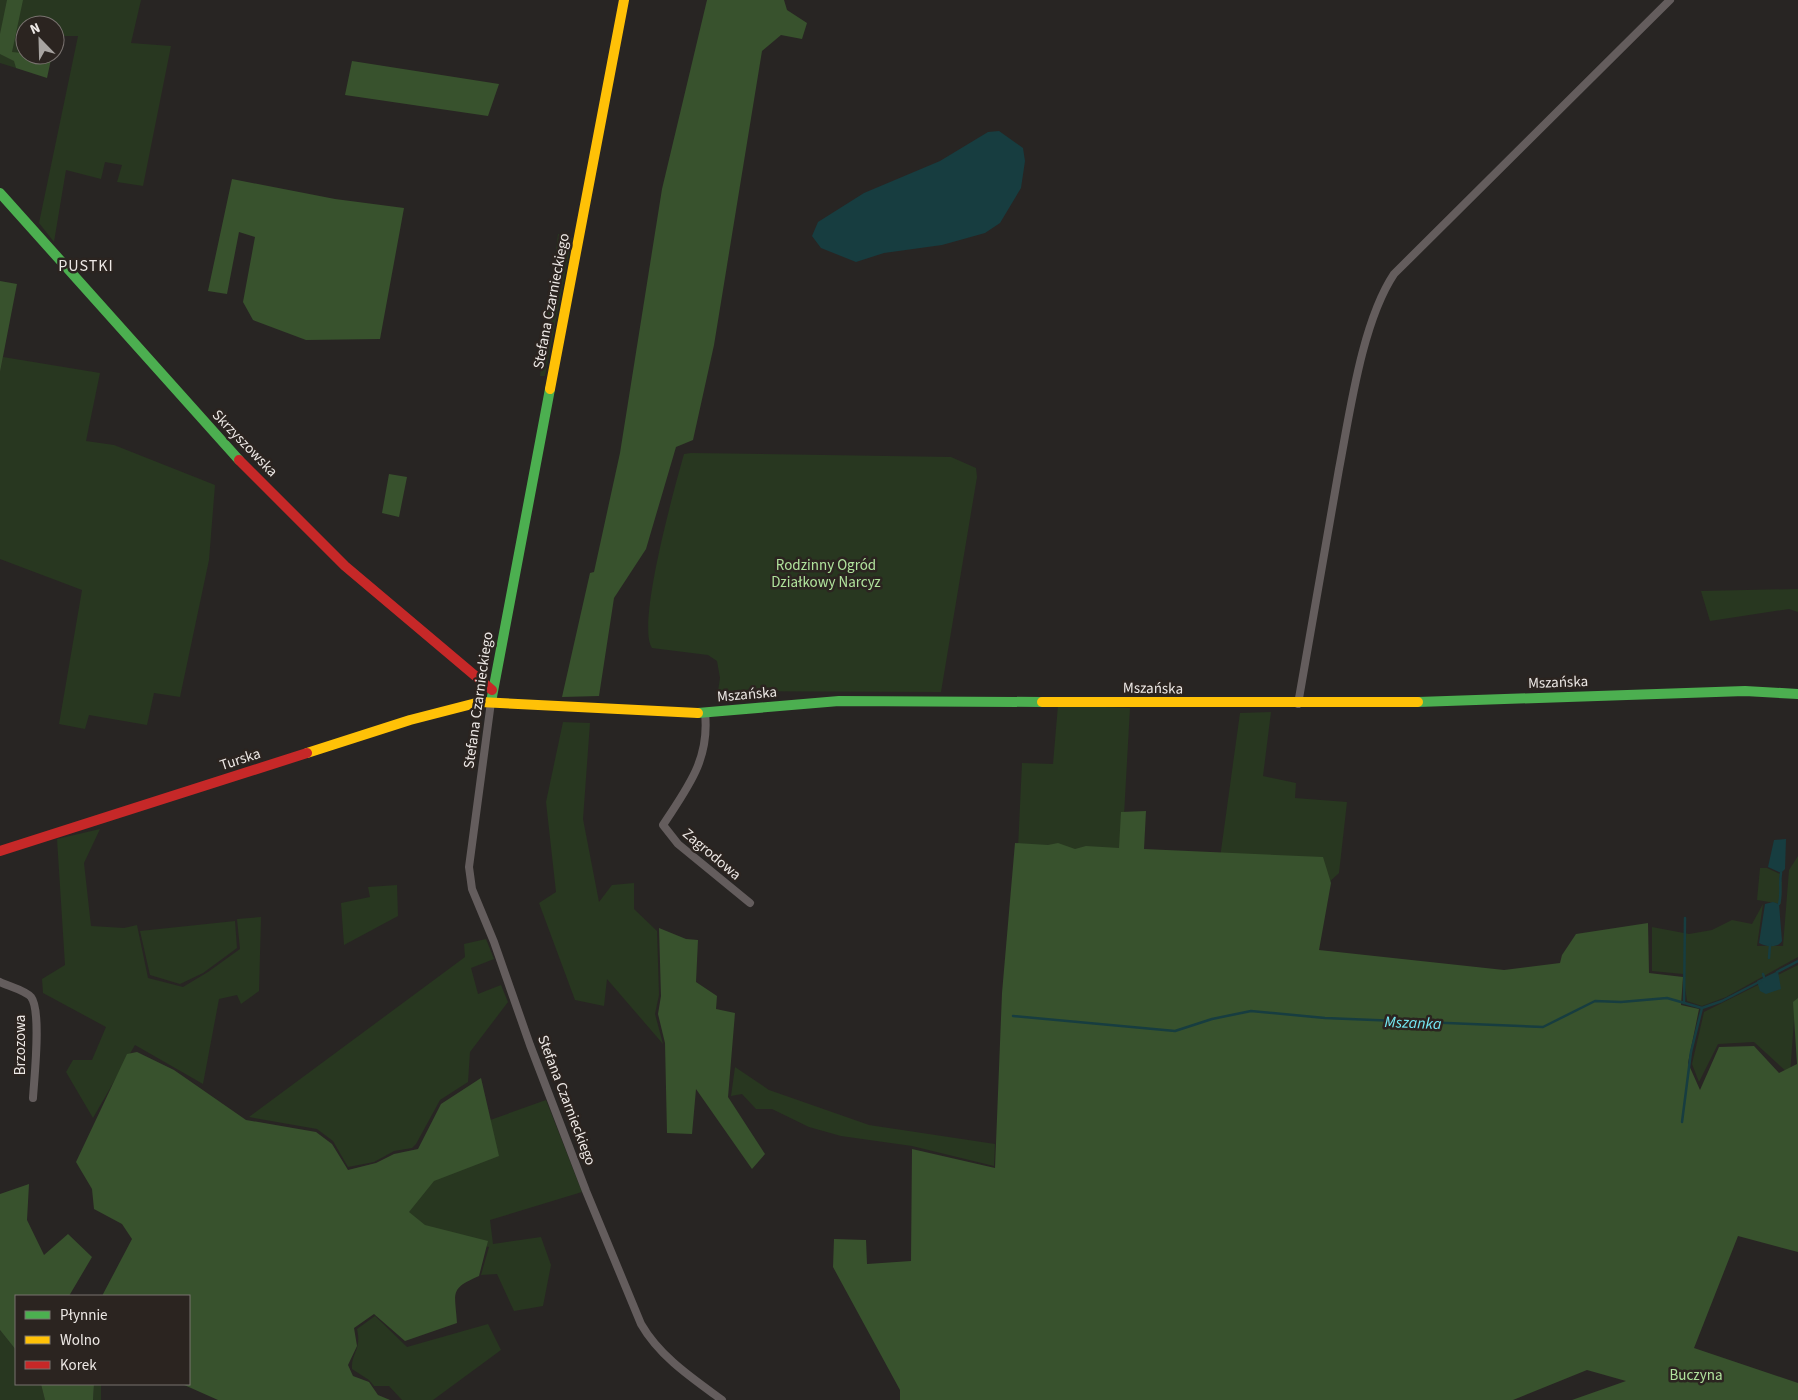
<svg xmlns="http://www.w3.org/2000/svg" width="1798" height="1400" viewBox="0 0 1798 1400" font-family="'Source Sans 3',sans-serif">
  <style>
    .green { fill: #283720 }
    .forest { fill: #38522d }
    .water { fill: #173d40 }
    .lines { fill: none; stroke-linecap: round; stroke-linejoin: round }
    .stream { stroke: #173d40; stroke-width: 2.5 }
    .street { stroke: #645d5d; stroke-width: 8 }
    .fast { stroke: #4caf50; stroke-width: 10 }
    .slow { stroke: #ffc107; stroke-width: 10 }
    .jam { stroke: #c62828; stroke-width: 10 }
    .labels { text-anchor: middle; stroke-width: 5; stroke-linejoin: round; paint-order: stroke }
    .street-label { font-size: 15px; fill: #ede8e5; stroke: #2b2420 }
    .park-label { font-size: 15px; fill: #b0e29c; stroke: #2b2420 }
    .neighbourhood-label { font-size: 16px; letter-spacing: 1px; fill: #ede8e5; stroke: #2b2420 }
    .water-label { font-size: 16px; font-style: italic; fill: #74e9f4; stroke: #2b2420 }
  </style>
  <rect width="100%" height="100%" fill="#282523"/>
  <!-- green -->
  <path class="green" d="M0,0H141L131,43L171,46L143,186L117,182L122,165L105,162L101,179L66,170L54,242L39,223L78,36H55V25H25V48L16,68L0,63Z
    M558,234L572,238L545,376H540Z
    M3,357L100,373L86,441L114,445L215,485L209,560L180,697L154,693L147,725L89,715L85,729L59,724L82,590L0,559V372Z
    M691,453L951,457L976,468L977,477L941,692L718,691L720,678L717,661L708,655L652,648C636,625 675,486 684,454Z
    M1798,589V612L1789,609L1710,621L1701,591Z
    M1058,705L1130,708L1122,851L1018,848L1022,763L1053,764Z
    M1271,712L1263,776L1296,783L1295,798L1347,802L1339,873L1327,884L1220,858L1240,713Z
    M563,722L590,723L583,819L599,902L612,885L634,883V909L657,931L659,995L655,1014L663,1044L607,979L604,1006L575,1000L539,903L556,892L546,802Z
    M100,829L84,863L91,926L124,928L137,925L148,978L183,987L208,972L240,949L237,919L261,917L259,991L241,1004L237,995L219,999L203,1084L135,1045L93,1118L66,1072L73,1060H92L106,1027L43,993L42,979L65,965L57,839Z
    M1798,856V957L1726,997L1702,1006L1687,1001L1683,974L1652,971V927L1689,934L1712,930L1732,920L1752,924L1763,904L1757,946H1783L1789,870Z
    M1760,868H1767L1780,874L1779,880L1782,882L1781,904L1757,900Z
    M397,885L398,916L344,945L341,903L370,897L368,887Z
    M235,921L237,948L203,973L180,984L150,975L140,931Z
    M486,939L494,959L471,968L478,994L501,985L508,1002L470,1052L468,1082L440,1100L416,1144L412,1148L394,1151L374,1162L348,1167L333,1141L317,1129L249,1117L465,957L464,944Z
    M1798,965V1004L1795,1006L1790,1075L1754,1042L1718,1044L1699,1082L1692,1064L1704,1012Z
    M735,1067L769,1090L869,1125L995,1144L994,1166L912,1146L841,1136L809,1127L772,1109H756L742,1094L731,1096Z
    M546,1100L582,1192L490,1220L493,1244L541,1237L551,1265L543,1306L514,1311L497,1274L481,1275L489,1247L426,1231L403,1210L479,1124Z
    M375,1316L407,1347L488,1324L501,1350L433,1400H402L389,1386H374L369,1380L352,1369C351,1353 362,1350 357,1329Z
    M0,1330L16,1350V1384H41L45,1400H0Z
    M94,1384H101V1400H93Z"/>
  <!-- forest -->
  <path class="forest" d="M7,0H23L12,52L22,53L25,48V55H52L47,78L16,68L14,61L0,54V34Z
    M707,0H784L787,10L807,23L802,39L781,35L762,51L714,345L693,440L676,447L646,549L614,598L599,696L562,697L590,573L594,572L620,453L662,189Z
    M352,61L499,84L488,116L345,95Z
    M232,179L335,199L404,208L380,339L306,340L253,320L243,302L255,237L239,232L227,294L208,291Z
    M0,281L17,284L0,372Z
    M389,474L407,477L399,517L382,513Z
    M1146,811L1144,849L1323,857L1331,883L1319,950L1504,970L1560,963L1562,955L1576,934L1648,923L1649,973L1683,977L1681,1005L1699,1009L1688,1063L1700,1090L1719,1047L1754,1046L1779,1073L1797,1064L1793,1002L1798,998V1252L1738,1236L1694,1348L1798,1383V1400H1572L1626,1381L1587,1370L1513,1400H900V1390L833,1267L834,1239L866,1240L867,1264L911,1261L912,1149L995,1168L1002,993L1015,843L1048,845L1058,843L1075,849L1086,846L1119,848L1121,812Z
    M659,928L686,939L698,940L696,982L717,996L716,1009L735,1013L728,1097L765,1154L752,1169L696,1089L692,1134L667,1133L665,1043L658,1014L661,996Z
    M137,1052L174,1070L246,1120L316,1132L332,1144L348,1170L376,1163L394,1154L418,1149L441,1104L481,1078L499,1156L434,1181L409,1212L425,1225L488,1241L479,1276C449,1289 455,1292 457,1323L405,1341L374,1314L354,1328L357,1346L348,1365L353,1376L369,1382L378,1395L390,1400H218L182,1384H189V1296H102L132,1239L122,1224L94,1209L92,1189L76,1162L127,1054Z
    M29,1184L27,1220L44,1255L68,1234L92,1257L69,1296H16V1350L0,1330V1194Z
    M41,1384H94L93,1400H45Z"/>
  <!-- water -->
  <path class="water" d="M999,131L1023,148L1025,161L1021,188L1000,223L985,233L942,245L884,253L856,262L821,248L812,236L818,222L864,193L940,161L988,132Z
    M1786,839L1785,869L1781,873L1768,867L1774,840Z
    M1773,902L1779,904L1782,941C1778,948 1766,947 1759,943L1765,904Z
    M1778,971L1781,989L1766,994L1760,991L1757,981Z"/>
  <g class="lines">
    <!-- stream -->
    <path class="stream" d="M1779,904C1782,893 1779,885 1781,873
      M1769,958L1770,945
      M1777,972L1798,961
      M1763,974L1764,977
      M1684,1003L1685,918
      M1013,1016L1175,1031L1212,1019L1251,1011L1325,1018L1543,1027L1595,1001L1621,1002L1667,998L1702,1008L1722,1001L1761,981
      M1682,1122L1691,1052L1702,1008"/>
    <!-- street -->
    <path class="street" d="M491,702L469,867L472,889L494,942L530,1045L586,1191L641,1324C660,1357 692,1378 722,1400
      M1298,704C1311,626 1325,548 1339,469C1350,412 1362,322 1394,274L1670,0
      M705,713C710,760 687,788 663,825L678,844L750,903
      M0,982C8,986 25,990 31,997C42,1011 34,1079 33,1098"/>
    <!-- fast -->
    <path class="fast" d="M0,193L239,460
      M491,702L550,389
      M1418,702L1745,691L1798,694
      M698,713L839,701L1042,702"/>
    <!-- slow -->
    <path class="slow" d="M550,389L624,0
      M1042,702H1418
      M307,753L410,720L480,702L698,713"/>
    <!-- jam -->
    <path class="jam" d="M239,460L345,566L492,690
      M0,851L307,753"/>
  </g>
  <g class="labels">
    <!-- street labels -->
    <g class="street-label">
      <text transform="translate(551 301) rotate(-79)" y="5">Stefana Czarnieckiego</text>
      <text transform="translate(245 443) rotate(46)" y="5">Skrzyszowska</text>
      <text transform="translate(1558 682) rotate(-2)" y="5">Mszańska</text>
      <text transform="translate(1153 688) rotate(1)" y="5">Mszańska</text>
      <text transform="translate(747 694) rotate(-5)" y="5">Mszańska</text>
      <text transform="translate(478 700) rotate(-82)" y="5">Stefana Czarnieckiego</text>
      <text transform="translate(240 759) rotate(-18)" y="5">Turska</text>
      <text transform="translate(712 854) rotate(40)" y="5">Zagrodowa</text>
      <text transform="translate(20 1045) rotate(-90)" y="5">Brzozowa</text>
      <text transform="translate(567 1100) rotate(69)" y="5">Stefana Czarnieckiego</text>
    </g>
    <!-- park labels -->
    <g class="park-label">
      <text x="826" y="570">Rodzinny Ogród<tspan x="826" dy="17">Działkowy Narcyz</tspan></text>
      <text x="1696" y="1380">Buczyna</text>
    </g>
    <!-- neighbourhood labels -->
    <g class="neighbourhood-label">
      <text x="86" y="271">PUSTKI</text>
    </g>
    <!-- water labels -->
    <g class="water-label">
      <text transform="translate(1413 1022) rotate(2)" y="6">Mszanka</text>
    </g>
  </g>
  <!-- legend -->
  <rect x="15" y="1295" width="175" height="90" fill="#2b2420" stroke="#79726f"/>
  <rect x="25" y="1311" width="25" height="8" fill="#4caf50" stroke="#79726f"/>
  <text x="60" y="1320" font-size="15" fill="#ede8e5">Płynnie</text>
  <rect x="25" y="1336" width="25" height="8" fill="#ffc107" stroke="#79726f"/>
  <text x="60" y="1345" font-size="15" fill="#ede8e5">Wolno</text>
  <rect x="25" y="1361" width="25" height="8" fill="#c62828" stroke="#79726f"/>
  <text x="60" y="1370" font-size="15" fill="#ede8e5">Korek</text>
  <!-- north arrow -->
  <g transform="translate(40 40) rotate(337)"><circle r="24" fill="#2b2420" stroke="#79726f"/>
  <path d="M0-4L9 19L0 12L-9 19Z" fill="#a8a4a1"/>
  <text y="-8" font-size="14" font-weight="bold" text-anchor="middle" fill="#ede8e5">N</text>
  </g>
</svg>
